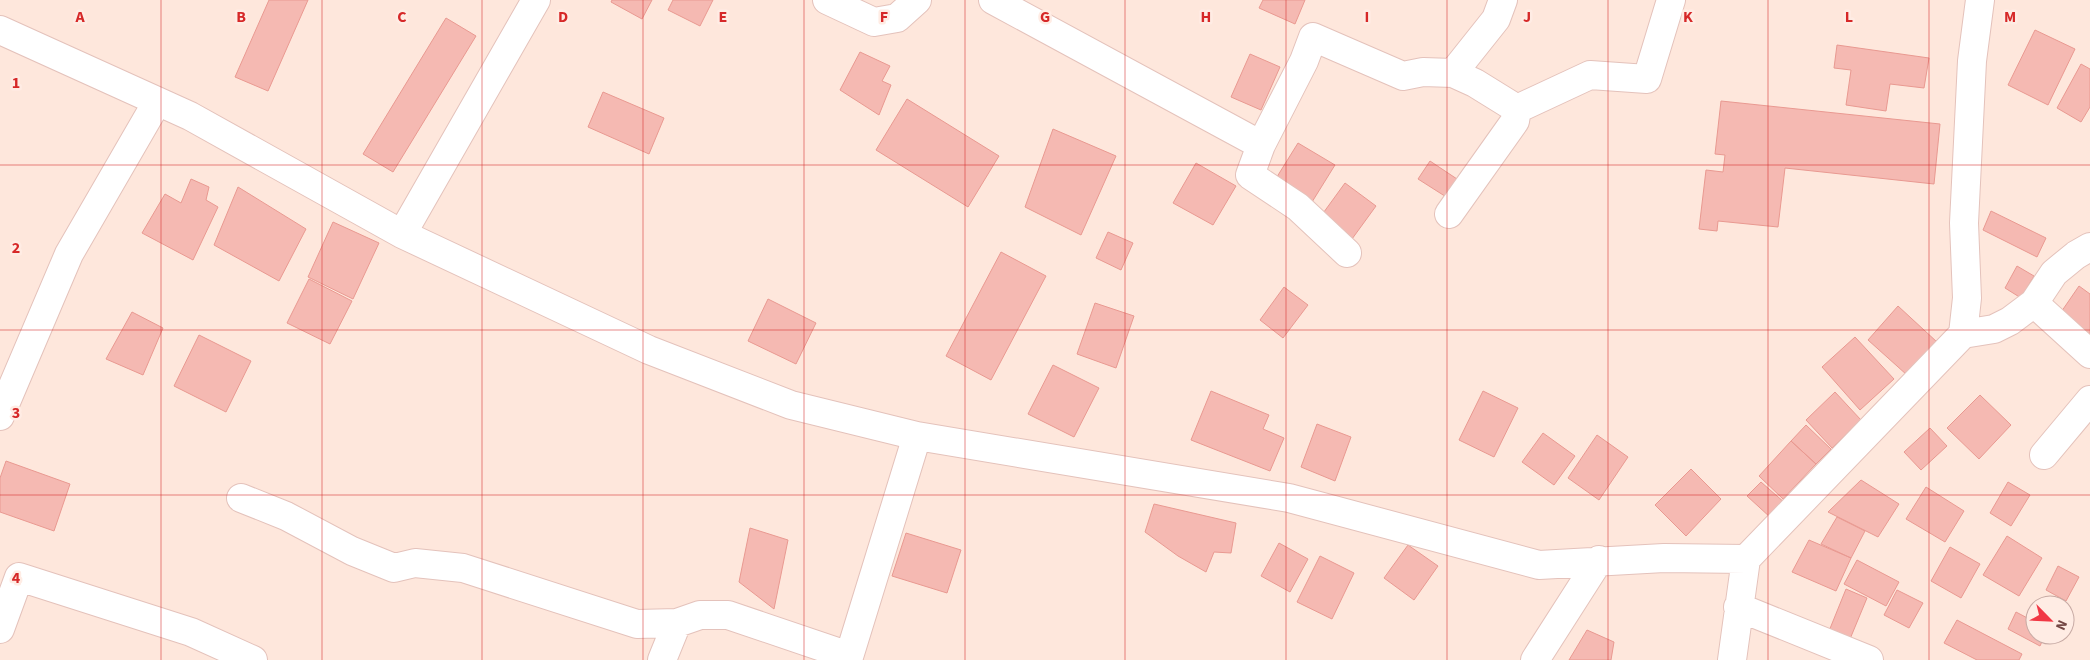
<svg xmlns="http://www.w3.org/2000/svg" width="2090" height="660" viewBox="0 0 2090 660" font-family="'Source Sans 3',sans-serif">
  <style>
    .building { fill: #f5b9b2; stroke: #e99991 }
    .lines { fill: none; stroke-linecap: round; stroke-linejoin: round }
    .minor-casing { stroke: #e4c2bb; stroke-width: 30 }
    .minor { stroke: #fff; stroke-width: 28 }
    .grid { fill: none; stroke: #d62828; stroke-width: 1; stroke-opacity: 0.55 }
    .grid-label { font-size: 16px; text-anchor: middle; font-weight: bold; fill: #d62828; stroke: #ffece4; stroke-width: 5; stroke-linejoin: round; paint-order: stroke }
  </style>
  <rect width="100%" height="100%" fill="#fee7dc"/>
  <!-- building -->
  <path class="building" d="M269,0H308L268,91L235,77Z
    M612,0H652L642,19L611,2Z
    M673,0H713L700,26L668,10Z
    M1263,0H1305L1295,24L1259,8Z
    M446,18L476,36L393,172L363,154Z
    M2035,30L2075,49L2048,105L2008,85Z
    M1837,45L1929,58L1924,88L1890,84L1886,111L1846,105L1851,70L1834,68Z
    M860,52L890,66L882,81L891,85L879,115L840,90Z
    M1250,54L1280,67L1261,110L1231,97Z
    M2081,64L2090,69V107L2081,122L2057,108Z
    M603,92L664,118L649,154L588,127Z
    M907,99L999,156L968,207L876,150Z
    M1721,101L1940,124L1934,184L1785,168L1778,227L1718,221L1717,231L1699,229L1706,170L1723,172L1725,155L1715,154Z
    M1053,129L1116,156L1081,235L1025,207Z
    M1298,143L1335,165L1312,202L1275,180Z
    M1430,161L1463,183L1451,200L1418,179Z
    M1196,163L1236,186L1213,225L1173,203Z
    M191,179L209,187L206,200L218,207L193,260L142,233L165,194L181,203Z
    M1345,183L1376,206L1352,239L1321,216Z
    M238,187L306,229L279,281L214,245Z
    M1991,211L2046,238L2037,257L1983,230Z
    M333,222L379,243L353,299L308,277Z
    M1108,232L1133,243L1121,270L1096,258Z
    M1001,252L1046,276L991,380L946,356Z
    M2017,266L2034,276L2021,298L2005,288Z
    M309,279L352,301L330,344L287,323Z
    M2079,286L2090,294V339L2057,318Z
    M1284,287L1308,305L1283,338L1260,320Z
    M768,299L816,323L796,364L748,341Z
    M1095,303L1134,316L1116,368L1077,354Z
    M1898,306L1937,342L1907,375L1868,340Z
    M132,312L163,328L143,375L106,359Z
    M199,335L251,361L226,412L174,386Z
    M1855,337L1894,379L1860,410L1822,367Z
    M1053,365L1099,388L1074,437L1028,414Z
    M1211,391L1269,415L1263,429L1284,438L1270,471L1191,440Z
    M1483,391L1518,408L1494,457L1459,440Z
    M1835,392L1861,420L1832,448L1806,420Z
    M1980,395L2011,425L1979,459L1947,428Z
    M1317,424L1351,437L1335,481L1301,467Z
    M1806,425L1831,449L1816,464L1791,441Z
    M1930,428L1947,446L1921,470L1904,452Z
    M1543,433L1575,456L1554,485L1522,462Z
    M1597,435L1628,457L1599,500L1568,478Z
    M1791,441L1816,464L1783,499L1759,476Z
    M6,461L70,484L54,531L0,512V478Z
    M1691,469L1721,499L1686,536L1655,505Z
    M1861,480L1899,504L1878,537L1828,512Z
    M1761,482L1785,503L1771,518L1747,496Z
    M2008,482L2030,495L2011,526L1990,513Z
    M1926,487L1964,511L1945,542L1906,519Z
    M1154,504L1236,523L1231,553L1214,552L1206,572L1178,556L1145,532Z
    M1837,517L1865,531L1851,558L1821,544Z
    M750,528L788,540L774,609L739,582Z
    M906,533L961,550L947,593L892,576Z
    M2007,536L2042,558L2019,596L1983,575Z
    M1809,540L1851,558L1836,591L1792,572Z
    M1279,543L1308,559L1290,592L1261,576Z
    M1408,545L1438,566L1414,600L1384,578Z
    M1950,547L1980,564L1961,598L1931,581Z
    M1320,556L1354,573L1332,619L1297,602Z
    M1857,560L1899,582L1886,606L1844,584Z
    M2058,566L2079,577L2066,601L2046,590Z
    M1846,589L1867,598L1850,639L1829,631Z
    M1897,590L1923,603L1909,628L1884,615Z
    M2016,612L2035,622V635H2045L2040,646L2008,629Z
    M1957,620L2022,654L2019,660H1977L1944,643Z
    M1587,630L1614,642L1611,660H1569Z"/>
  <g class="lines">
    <!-- minor casing -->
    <g class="minor-casing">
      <path id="minor" d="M827,0L874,22L897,18L917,0
        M993,0L1261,145L1304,61L1313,37L1403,76L1423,72L1453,73L1475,83L1517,109L1515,121L1449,214
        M0,30L190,116L402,234L649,350L791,405L917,436L1289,498L1539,565L1664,558L1746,559
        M1453,73L1496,19L1503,0
        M1517,109L1590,75L1647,79L1671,0
        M1261,145L1250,175L1298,207L1347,253
        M402,234L536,0
        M2034,303L2090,354
        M1963,334L1994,329L2010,321L2034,303L2054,273L2076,255L2090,247
        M0,416L69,254L157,102
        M2044,455L2090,400
        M241,498L286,516L352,551L394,568L415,563L463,568L637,624L677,623L700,615H728L849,656
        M1738,607L1869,660
        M0,629L19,577L191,632L253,660
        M662,660L677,623
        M848,660L917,436
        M1535,660L1599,560
        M1732,660L1746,559L1963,334L1967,298L1964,223L1972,61L1980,0"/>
    </g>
    <!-- minor -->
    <use href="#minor" class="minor"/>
  </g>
  <!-- grid -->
  <path class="grid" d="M161,0V660M322,0V660M482,0V660M643,0V660M804,0V660M965,0V660M1125,0V660M1286,0V660M1447,0V660M1608,0V660M1768,0V660M1929,0V660M0,165H2090M0,330H2090M0,495H2090"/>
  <g class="grid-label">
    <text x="80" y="22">A</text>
    <text x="241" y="22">B</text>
    <text x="402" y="22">C</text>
    <text x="563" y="22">D</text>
    <text x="723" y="22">E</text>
    <text x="884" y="22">F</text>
    <text x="1045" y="22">G</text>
    <text x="1206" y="22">H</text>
    <text x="1367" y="22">I</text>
    <text x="1527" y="22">J</text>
    <text x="1688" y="22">K</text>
    <text x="1849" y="22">L</text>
    <text x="2010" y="22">M</text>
    <text x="16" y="88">1</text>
    <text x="16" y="253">2</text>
    <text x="16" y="418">3</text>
    <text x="16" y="583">4</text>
  </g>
  <!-- north arrow -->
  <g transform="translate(2050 620) rotate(114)"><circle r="24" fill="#ffece4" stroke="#c7aaa4"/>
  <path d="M0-4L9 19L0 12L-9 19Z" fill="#f13744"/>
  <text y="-8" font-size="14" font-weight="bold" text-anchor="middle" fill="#744744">N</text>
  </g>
</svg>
